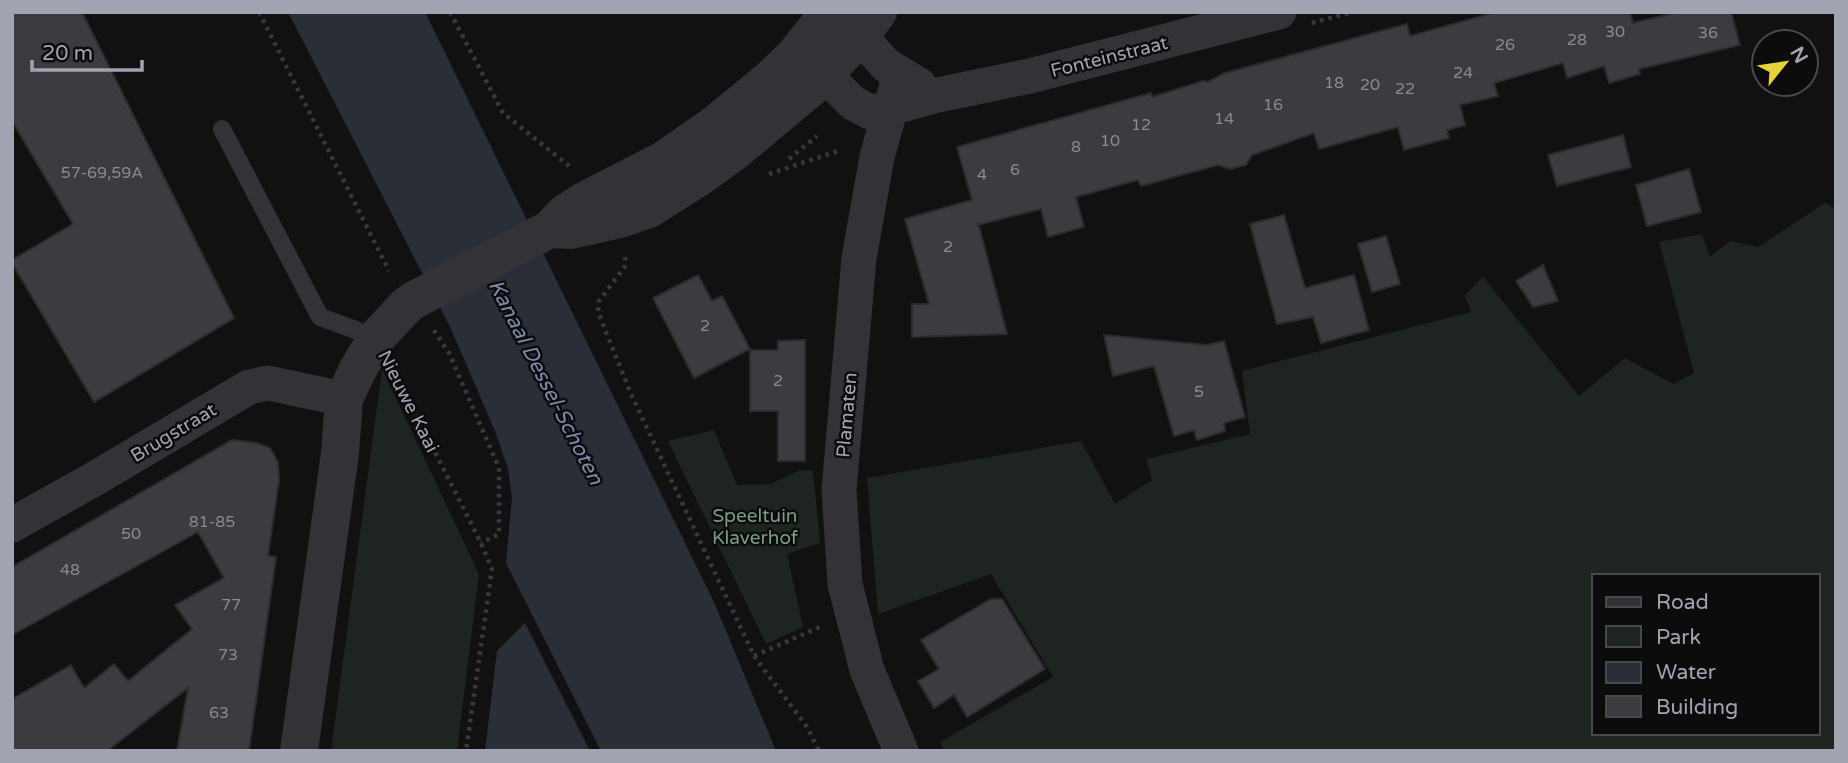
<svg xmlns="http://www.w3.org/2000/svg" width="1848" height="763" viewBox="0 0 1848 763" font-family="'Varela Round',sans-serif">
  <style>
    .green { fill: #1e2520; fill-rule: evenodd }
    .water { fill: #2a2e37 }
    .building { fill: #3c3b3f; stroke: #2c2b2e; stroke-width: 2 }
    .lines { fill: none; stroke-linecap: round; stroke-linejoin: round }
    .path { stroke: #38383e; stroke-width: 4.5; stroke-dasharray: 3.5 5; stroke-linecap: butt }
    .service { stroke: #333237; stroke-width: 18 }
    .minor { stroke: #333237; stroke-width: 35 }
    .tertiary { stroke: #333237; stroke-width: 38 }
    .labels { text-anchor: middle; stroke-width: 5; stroke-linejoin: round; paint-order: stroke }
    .number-label { font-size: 16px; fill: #898a95 }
    .street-label { font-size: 19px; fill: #a3a4b2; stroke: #0c0c0d }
    .park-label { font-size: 19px; fill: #7b9c85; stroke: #0c0c0d }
    .water-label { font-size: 21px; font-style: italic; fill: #7c8aab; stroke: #0c0c0d }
  </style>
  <rect width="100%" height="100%" fill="#111112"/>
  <!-- green -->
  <path class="green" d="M1825,203L1836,209V751H944L940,742L1053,677L991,574L878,614L867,478L1081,441L1115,504L1152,480L1146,459L1250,434L1242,371L1471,312L1465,295L1483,277L1579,396L1625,358L1673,384L1694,373L1659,242L1702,234L1710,257L1730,241L1758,247ZM1594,576H1818V733H1594Z
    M382,369L479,574L457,751H331Z
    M714,430L737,485L771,484L800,470L813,471L820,543L787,554L803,627L766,644L668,441Z"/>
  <!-- water -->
  <path class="water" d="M288,12H425L714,602L776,751H601L506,563L512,498L508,469L495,431L452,331Z
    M525,623L590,751H485L497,651Z"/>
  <!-- building -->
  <path class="building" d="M12,12H82L234,318L94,402L12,263V260L73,224L12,121Z
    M1496,12H1630L1633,23L1679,12H1731L1740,45L1639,69L1640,74L1609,83L1604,66L1567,78L1563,63L1494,83L1498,96L1460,105L1465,125L1447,130L1449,138L1404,150L1398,127L1319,149L1314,133L1252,155L1246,165L1230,169L1218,165L1141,186L1138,180L1076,197L1084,227L1048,237L1041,209L978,225V222L1007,334L912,337V304H929L905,219L972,200L957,147L1151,93L1152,97L1203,81L1208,82L1225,73L1407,24L1410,36Z
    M1623,135L1631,167L1557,186L1548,155Z
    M1689,169L1701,212L1647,226L1636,185Z
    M1284,215L1305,288L1354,275L1369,330L1321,343L1313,317L1277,324L1250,224Z
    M1386,236L1400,284L1372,292L1358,244Z
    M1543,265L1558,301L1533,307L1516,281Z
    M698,275L712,301L722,296L750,349L694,378L653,298Z
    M1104,335L1207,345L1224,341L1245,417L1224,423L1225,431L1197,440L1194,430L1174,436L1154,366L1113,376Z
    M805,340V461H778V411H750V350H778V341Z
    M232,440L257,443L270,448L278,462L279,480L268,556L276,557L249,751H177L188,688L107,751H12V699L71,665L84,688L114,664L128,681L192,629L175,605L224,578L198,532L12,635V567Z
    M991,599H1002L1045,669L967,717L954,695L934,708L918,681L939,669L921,640Z"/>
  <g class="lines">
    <!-- path -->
    <path class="path" d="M259,12L389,271
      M450,12L503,113L569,166
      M1312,23L1352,12
      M789,159L817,136
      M769,174L841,150
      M625,257L626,265L599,301L598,312L631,394L754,656L807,727L819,751
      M434,330L449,353L499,468V534L481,543
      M397,377L481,543L492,569L466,751
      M754,656L820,627"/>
    <!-- service -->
    <path class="service" d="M222,129L320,317L356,330"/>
    <!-- minor -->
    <path class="minor" d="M838,12L886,65L919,85
      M807,54L825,75L853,103L870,112L884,110L938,95L1030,76L1279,12
      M900,74L877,157L859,258L839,490L845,584L867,670L901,751
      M12,525L96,478L249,387L268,383L344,399"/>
    <!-- tertiary -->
    <path class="tertiary" d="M550,229L571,230L620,219L649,209L698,178L734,152L818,82L860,36L878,12
      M299,751L340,453L344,399L357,371L377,337L406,306L414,300L550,229L564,214L584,201L662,161L714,125L769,80L794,56L829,12"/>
  </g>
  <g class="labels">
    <!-- number labels -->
    <g class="number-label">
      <text x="1615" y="37">30</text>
      <text x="1708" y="38">36</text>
      <text x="1577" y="45">28</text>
      <text x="1505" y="50">26</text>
      <text x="1463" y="78">24</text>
      <text x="1334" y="88">18</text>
      <text x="1370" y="90">20</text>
      <text x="1405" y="94">22</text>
      <text x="1273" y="110">16</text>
      <text x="1224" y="124">14</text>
      <text x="1141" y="130">12</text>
      <text x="1110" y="146">10</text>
      <text x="1076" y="152">8</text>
      <text x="1015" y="175">6</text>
      <text x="102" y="178">57-69,59A</text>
      <text x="982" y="180">4</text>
      <text x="948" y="252">2</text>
      <text x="705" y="331">2</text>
      <text x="778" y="386">2</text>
      <text x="1199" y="397">5</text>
      <text x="212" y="527">81-85</text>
      <text x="131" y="539">50</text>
      <text x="70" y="575">48</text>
      <text x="231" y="610">77</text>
      <text x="228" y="660">73</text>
      <text x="219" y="718">63</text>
    </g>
    <!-- street labels -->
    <g class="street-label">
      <text transform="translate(1109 56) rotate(-14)" y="7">Fonteinstraat</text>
      <text transform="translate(409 401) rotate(63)" y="7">Nieuwe Kaai</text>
      <text transform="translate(846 415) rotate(-85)" y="7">Plamaten</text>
      <text transform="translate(173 432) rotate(-31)" y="7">Brugstraat</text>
    </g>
    <!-- park labels -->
    <g class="park-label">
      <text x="755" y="522">Speeltuin<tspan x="755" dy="22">Klaverhof</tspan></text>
    </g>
    <!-- water labels -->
    <g class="water-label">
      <text transform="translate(546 382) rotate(63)" y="7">Kanaal Dessel-Schoten</text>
    </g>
  </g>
  <!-- border -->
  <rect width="1848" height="763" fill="none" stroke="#a3a4b2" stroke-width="28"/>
  <!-- legend -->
  <rect x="1592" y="574" width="228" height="161" fill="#0c0c0d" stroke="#48494f" stroke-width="2"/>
  <rect x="1606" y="597" width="35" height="10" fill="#333237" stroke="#48494f" stroke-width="2"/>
  <text x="1656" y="609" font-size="21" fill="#a3a4b2">Road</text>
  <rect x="1606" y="626" width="35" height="21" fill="#1e2520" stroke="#48494f" stroke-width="2"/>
  <text x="1656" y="644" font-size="21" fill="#a3a4b2">Park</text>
  <rect x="1606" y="662" width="35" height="21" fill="#2a2e37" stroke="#48494f" stroke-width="2"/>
  <text x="1656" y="679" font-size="21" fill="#a3a4b2">Water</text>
  <rect x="1606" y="696" width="35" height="21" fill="#3c3b3f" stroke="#48494f" stroke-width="2"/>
  <text x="1656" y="714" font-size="21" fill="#a3a4b2">Building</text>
  <!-- north arrow -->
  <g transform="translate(1785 63) rotate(60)"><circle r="33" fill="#0c0c0d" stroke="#48494f" stroke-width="2"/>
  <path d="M0-5L12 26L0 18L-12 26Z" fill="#e4d437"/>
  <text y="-10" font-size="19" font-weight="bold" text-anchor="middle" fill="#a3a4b2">N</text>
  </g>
  <!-- scale -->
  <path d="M32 60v10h110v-10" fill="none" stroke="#a3a4b2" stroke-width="3.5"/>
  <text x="42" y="60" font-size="21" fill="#a3a4b2" stroke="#0c0c0d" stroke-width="5" paint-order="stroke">20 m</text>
</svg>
